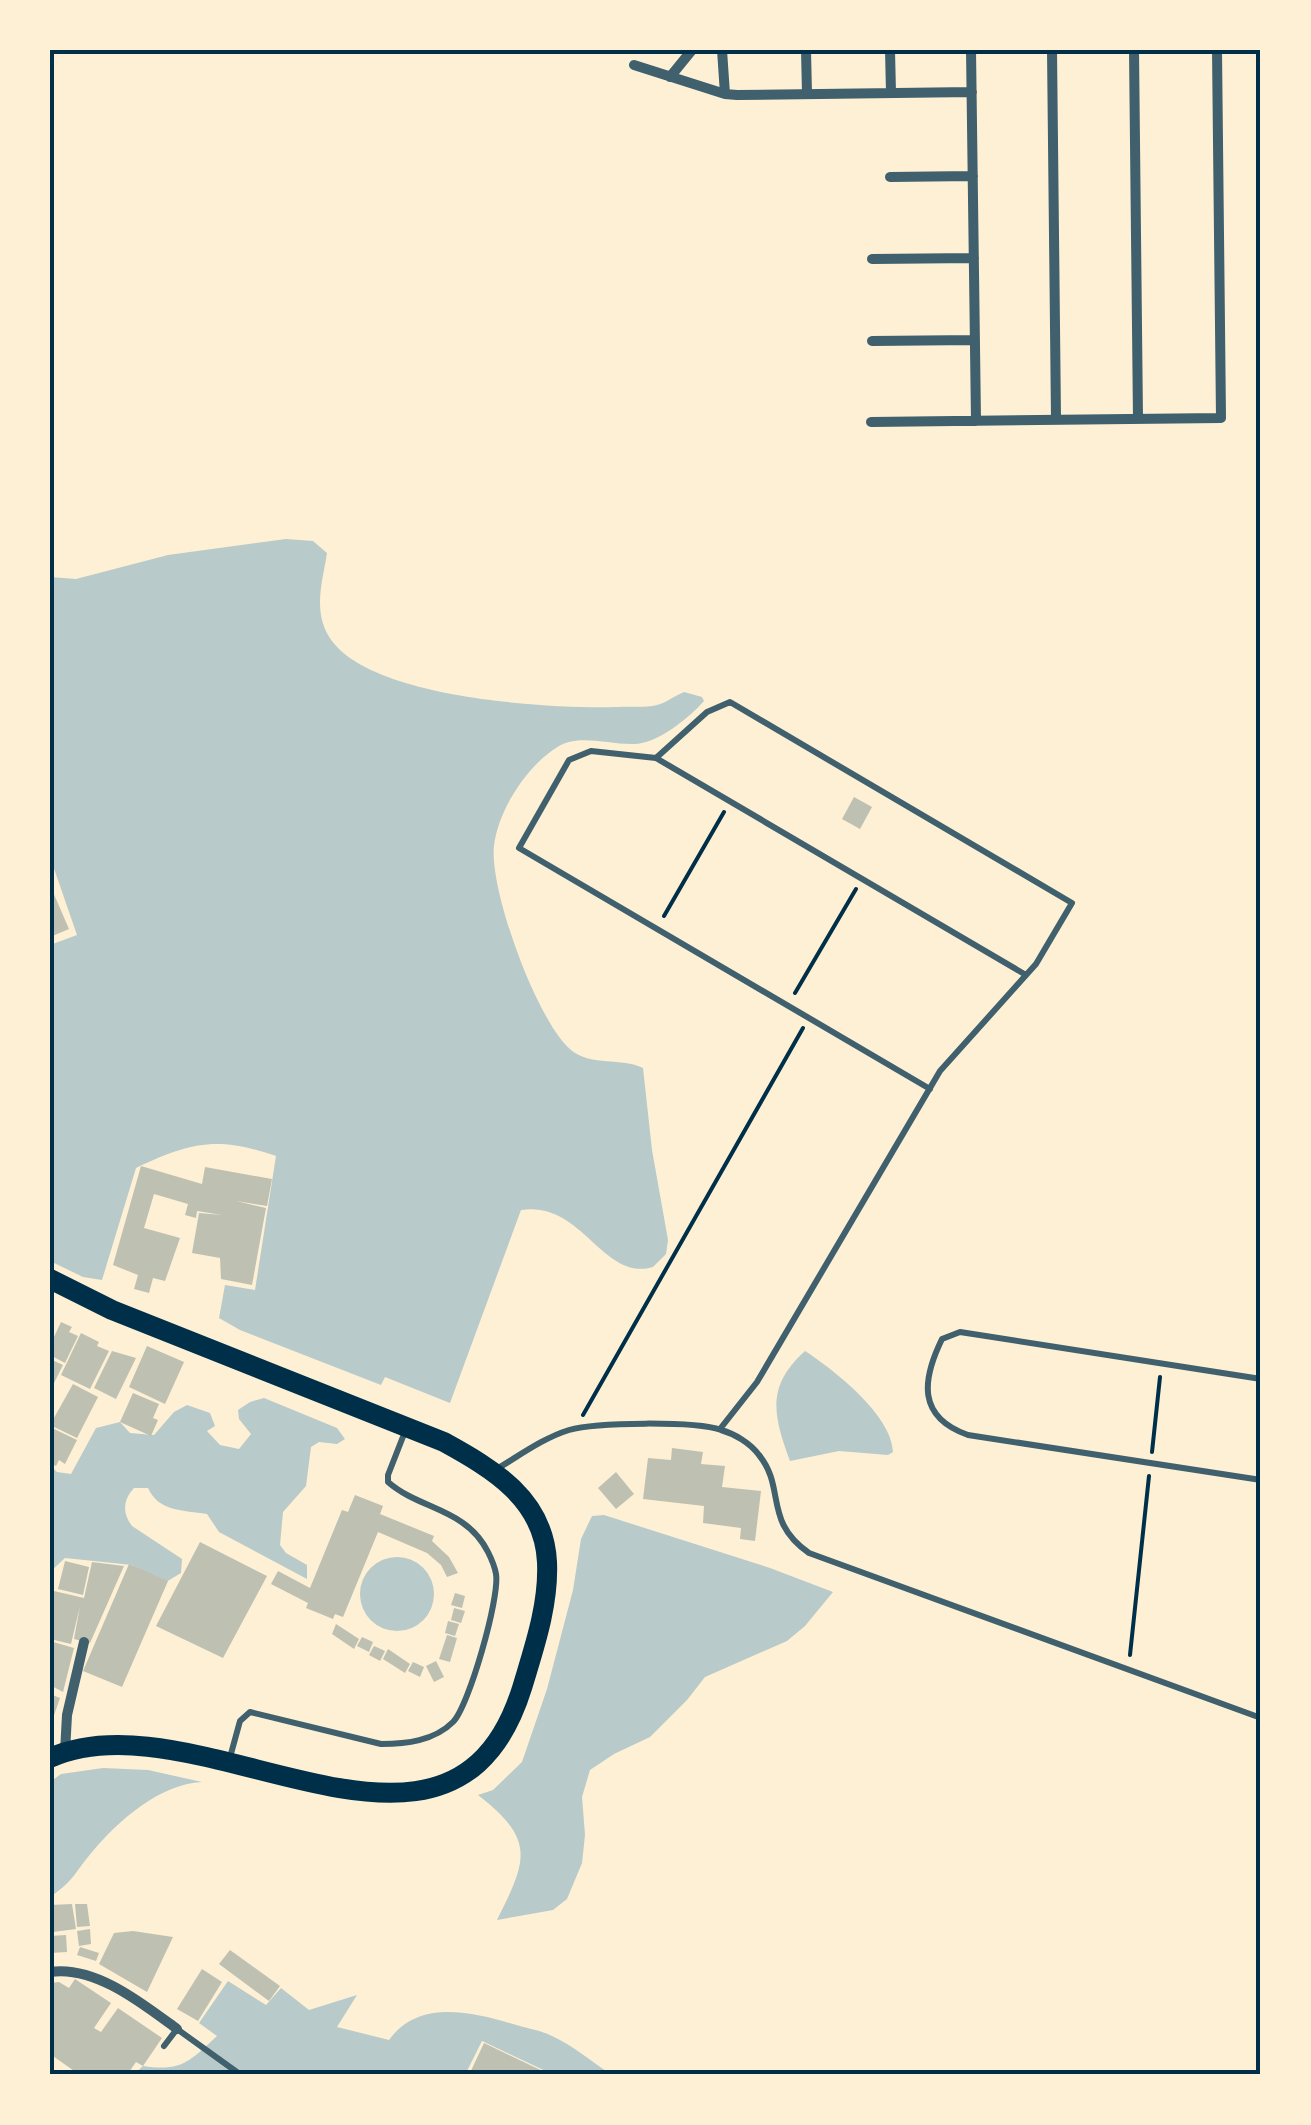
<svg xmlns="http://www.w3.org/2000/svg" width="1311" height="2125" viewBox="0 0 1311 2125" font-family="Mulish,sans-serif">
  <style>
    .green { fill: #b9caca }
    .building { fill: #bec0b2 }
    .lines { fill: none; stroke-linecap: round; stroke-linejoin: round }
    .path { stroke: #003049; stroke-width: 4 }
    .service { stroke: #3f606c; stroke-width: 6 }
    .minor { stroke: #3f606c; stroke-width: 10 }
    .trunk { stroke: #003049; stroke-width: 20 }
    .neatline { fill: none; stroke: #003049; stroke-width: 4 }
  </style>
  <rect width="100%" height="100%" fill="#fdf0d5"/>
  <!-- green -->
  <path class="green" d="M286,539L313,541L327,553C323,580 313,608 328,635C364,699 551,709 618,707C630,706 645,708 657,705C666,703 674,696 684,692L702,697L704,701C689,718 657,744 634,744C610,745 580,734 559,746C528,764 498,810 494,846C489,889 537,1022 571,1050C592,1067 621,1057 643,1068L652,1150L668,1240L666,1254L653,1267C603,1282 582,1200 521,1210L450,1403L385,1377L381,1385L240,1330L219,1318L225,1285L255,1290L276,1156C217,1136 191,1142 136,1168L102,1280L83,1277L50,1261V945L77,935L50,857V577L76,579L168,555Z
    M805,1351C834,1370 892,1415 893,1452L888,1455L839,1451L790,1461C774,1417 765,1387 805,1351Z
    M264,1398L337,1428L345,1439L337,1444L319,1442L311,1447L306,1486L283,1512L280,1545L286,1553L307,1565V1579L219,1532L207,1514C183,1510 159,1512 148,1488H134C123,1500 122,1513 132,1526L182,1559L181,1573L161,1585L132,1565L65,1558L50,1572V1465L57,1472L71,1474L96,1428L120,1422L130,1433L154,1435L174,1412L187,1405L210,1413L215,1426L207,1431L220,1445L239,1449L251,1434L239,1419L238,1410L250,1402Z
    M604,1515L770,1568L833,1592L805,1626L787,1641L705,1677L687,1700L650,1737L614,1754L590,1770L582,1797L585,1835L582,1863L567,1899L553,1910L497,1920C527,1860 536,1840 478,1795L493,1790L522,1762L547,1689L573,1590L581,1539L592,1516Z
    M360 1594a37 37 0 1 1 74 0a37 37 0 1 1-74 0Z
    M103,1768L148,1770L202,1782C160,1784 119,1820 92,1852C75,1872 74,1881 50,1897V1782L61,1774Z
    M228,1981L266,2005L281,1988L309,2010L357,1995L337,2027L389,2040C419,1999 471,2012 513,2024C526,2028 540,2030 552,2036C572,2045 592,2062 612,2075H554L482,2041L465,2075H133L143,2066C182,2072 190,2061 217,2036L199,2023Z"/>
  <!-- building -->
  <path class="building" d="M854,797L872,807L860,829L842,819Z
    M50,885L69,929L50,937Z
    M141,1166L202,1184L205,1167L272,1179L267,1206L236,1201L266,1208L252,1285L221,1279L220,1258L192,1253L199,1213L222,1215L197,1211L196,1218L185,1215L188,1204L154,1194L144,1228L180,1238L165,1281L153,1278L149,1293L134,1289L138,1275L113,1265Z
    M61,1322L72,1327L69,1332L78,1336L65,1363L50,1355V1338L53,1339Z
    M81,1333L99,1342L97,1346L109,1351L90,1389L61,1375Z
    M147,1346L184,1362L165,1404L129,1387Z
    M112,1351L136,1358L116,1399L94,1388Z
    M50,1359L63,1365L50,1391Z
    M73,1384L98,1397L77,1438L50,1425Z
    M133,1393L159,1404L153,1418L158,1420L151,1436L120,1422Z
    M50,1427L77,1440L65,1464L59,1460L56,1466L50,1463Z
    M672,1448L703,1452L701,1464L725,1466L722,1487L761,1491L755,1541L740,1539L741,1528L703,1523L704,1506L643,1499L648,1458L671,1460Z
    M616,1472L634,1494L616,1509L598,1488Z
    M355,1495L383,1506L380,1514L434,1536L432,1541L449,1557L458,1573L447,1577L441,1565L427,1553L378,1532L343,1617L335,1614L333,1619L306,1608L308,1603L271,1584L278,1571L310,1588L342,1510L348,1512Z
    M200,1542L267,1576L223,1658L156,1626Z
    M65,1561L89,1567L83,1595L58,1589Z
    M92,1562L124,1566L90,1643L74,1639L80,1606L71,1644L50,1639V1607L54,1591L84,1598Z
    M129,1564L168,1581L122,1687L83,1671Z
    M455,1593L465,1596L462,1608L451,1605Z
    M454,1608L465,1611L461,1623L451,1620Z
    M448,1621L459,1624L455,1636L445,1633Z
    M336,1624L359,1639L354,1649L332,1634Z
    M447,1635L457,1638L450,1662L439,1659Z
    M362,1637L373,1642L369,1652L357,1646Z
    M50,1641L74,1648L63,1692L50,1685Z
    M374,1646L385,1651L380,1661L369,1655Z
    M388,1649L410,1664L405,1673L383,1659Z
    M436,1661L444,1677L434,1682L426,1666Z
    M413,1662L424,1667L420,1677L408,1671Z
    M50,1694L60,1698L51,1724H50Z
    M72,1904L76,1929L53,1932L50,1905Z
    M75,1904H87L90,1926L77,1927Z
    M90,1929L91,1944L79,1946L77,1931Z
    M133,1931L173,1937L147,1992L99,1964L114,1933Z
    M66,1935L67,1952L50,1953V1936Z
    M80,1947L99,1953L96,1961L77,1955Z
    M230,1950L280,1986L269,2001L219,1964Z
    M202,1969L222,1982L198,2021L177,2009Z
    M75,1979L111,2003L94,2028L101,2032L118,2008L162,2038L143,2066L136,2062L127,2075H75L77,2073L50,2054V1983L59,1982L69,1988Z
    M484,2043L551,2075H469Z"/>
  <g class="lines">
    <!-- path -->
    <path class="path" d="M664,916L724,812
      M795,993L856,889
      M583,1415L803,1028
      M1152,1452L1160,1377
      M1130,1655L1149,1476"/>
    <!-- service -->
    <path class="service" d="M656,758L707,712L730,702L1072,903L1036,964L940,1071L757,1382L720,1429
      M930,1089L519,848L569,760L591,751L656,758L1026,975
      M1261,1379L960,1332L942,1339C922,1380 917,1417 968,1435L1261,1480
      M495,1470C519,1456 543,1438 569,1430C596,1422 695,1421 721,1430C735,1434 750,1443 759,1455C786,1488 763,1521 809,1553L1261,1718
      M229,1761L240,1721L250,1712L381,1744C406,1744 434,1741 453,1722C469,1706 500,1597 496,1574C495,1568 491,1558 488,1552C466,1508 420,1510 388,1482V1475L406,1429
      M164,2046L177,2029L241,2075"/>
    <!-- minor -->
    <path class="minor" d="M722,50L725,94
      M806,50L807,94
      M890,50L891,93
      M971,50L976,421
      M1052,50L1056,419
      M1134,50L1138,419
      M634,65L725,94L737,95L972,92
      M670,77L692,50
      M890,177L973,176
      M872,259L974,258
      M872,341L975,340
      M871,422L1221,418L1217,50
      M65,1752L67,1715L84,1642
      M50,1972C95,1965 143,2004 177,2029"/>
    <!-- trunk -->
    <path class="trunk" d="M50,1279L112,1310L444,1442C493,1469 544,1499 547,1562C549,1605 534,1648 522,1688C451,1916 198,1691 50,1758"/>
  </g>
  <!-- border -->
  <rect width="1311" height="2125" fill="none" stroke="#fdf0d5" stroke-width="105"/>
  <rect x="52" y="52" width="1206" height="2020" class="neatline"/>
</svg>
